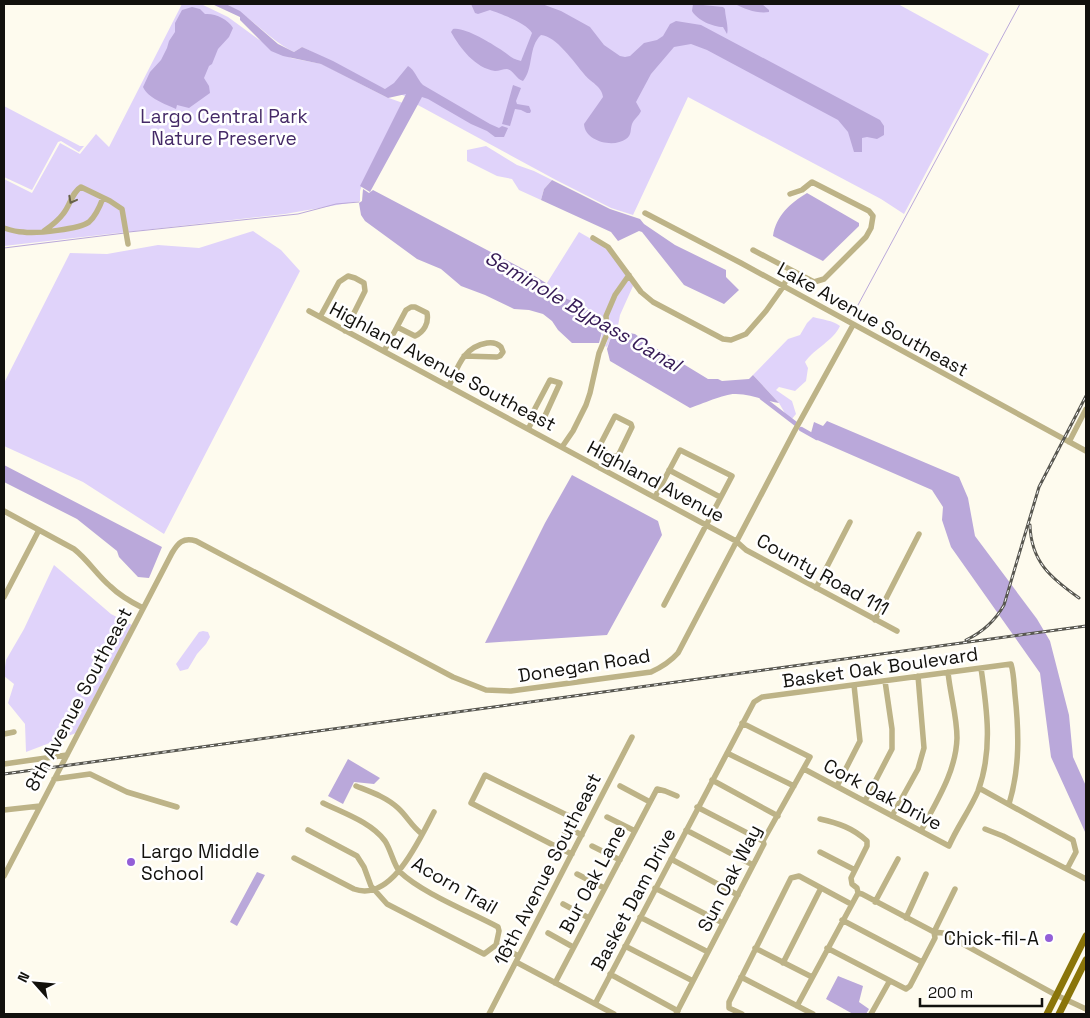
<svg xmlns="http://www.w3.org/2000/svg" width="1090" height="1018" viewBox="0 0 1090 1018" font-family="'Space Grotesk',sans-serif">
  <style>
    .green { fill: #e0d3fa }
    .water { fill: #baa8da }
    .lines { fill: none; stroke-linecap: round; stroke-linejoin: round }
    .stream { stroke: #baa8da; stroke-width: 1 }
    .canal { stroke: #baa8da; stroke-width: 4.5 }
    .minor { stroke: #bdb387; stroke-width: 5.5 }
    .major { stroke: #8a750a; stroke-width: 7 }
    .rail-casing { stroke: #585750; stroke-width: 3 }
    .rail { stroke: #fff; stroke-width: 1; stroke-dasharray: 4; stroke-linecap: butt }
    .oneway { stroke: #68624a }
    .poi-dot { fill: #935fd7; stroke: #fff; stroke-width: 2 }
    .labels { text-anchor: middle; stroke-width: 5; stroke-linejoin: round; paint-order: stroke }
    .park-label { font-size: 19px; fill: #452a67; stroke: #fff }
    .street-label { font-size: 19px; fill: #12110d; stroke: #fff }
    .poi-label { font-size: 19px; fill: #12110d; stroke: #fff; text-anchor: start }
    .water-label { font-size: 20px; font-style: italic; fill: #351a55; stroke: #fff }
  </style>
  <rect width="100%" height="100%" fill="#fefbee"/>
  <!-- green -->
  <path class="green" d="M182,4H201L228,17L258,39L291,58L322,64L386,97L403,103L363,182L360,191V201L285,214L4,246V179L32,193L60,143L80,154L96,134L109,147Z
    M226,4H898L989,54L904,214L881,199L688,97L633,215L611,208L556,180L416,104L405,96L382,88L308,50L302,47L294,52C268,39 252,17 226,4Z
    M4,106L80,146H84L79,152L61,141L58,142L32,190L4,177Z
    M486,146L517,165L534,171L552,180L544,189L541,200L519,190L512,179L497,176L467,161V150Z
    M253,231L281,250L300,271L164,534L83,482L4,446V383L70,253L107,254L158,245L199,248Z
    M579,232L607,248L626,275L613,294L605,334L600,344L604,324L587,308L550,292L547,283Z
    M629,279L633,286L620,315L617,331L610,340L607,347L605,346C613,331 606,327 609,315C613,301 621,290 629,279Z
    M813,317C823,320 832,320 840,326C833,341 815,348 805,362L808,368L806,381L795,391L779,387L776,390L792,401L796,414L791,420L786,415L779,403L753,375L788,339L800,335L807,323Z
    M54,565L111,614L132,625L76,733L26,752L25,724L8,703L14,684L4,676V674L6,660L24,629Z
    M203,631L208,632L210,637L206,644L197,654L188,669L180,671L176,664L199,632Z"/>
  <!-- water -->
  <path class="water" d="M212,4H226L240,11L278,44L294,52L302,47L333,61L385,89L394,83L408,66C415,70 417,79 423,85L490,124L499,128L502,126L508,128L504,137H495L487,131L471,124L428,99L422,97L370,192L360,186L406,94L388,98L321,64L283,56L271,51L240,20V17Z
    M471,4H542L561,11L590,27L604,45L620,56L625,57L630,56L644,43L657,40L663,36L670,24L676,21L701,25L880,120L884,126V135L877,139L867,137L862,138V152H854L848,132L838,120L707,50L691,44L674,47L651,74L636,102L641,111C639,116 634,119 632,124C630,130 632,135 626,139C614,148 585,142 584,124L603,97C602,86 590,82 584,74C574,62 556,36 541,35C528,47 534,68 523,81C516,79 514,71 507,69C503,69 499,71 495,71C475,68 460,48 451,32L453,29C463,26 491,43 500,49C508,54 511,59 521,61L532,33C527,23 501,14 490,10L478,14L475,13Z
    M693,4L723,7L725,9C725,16 729,28 727,34L723,27C713,27 697,20 692,11Z
    M735,4H762L769,10V12C758,14 744,9 735,4Z
    M192,7L200,9L205,14C215,13 228,19 233,28L229,37L218,49L212,64L209,66L204,78L209,86L210,93L189,108L177,105L176,109C165,104 148,98 143,87L150,72L161,60L167,48L169,41L175,32V23L182,10Z
    M513,85L521,88L516,101L517,104L529,106L531,111L530,113H527L521,110L515,109L510,126L502,124Z
    M552,180L610,209L640,219L644,224L675,245L726,270V277L739,290L724,304L684,285L642,232L639,231L618,241L611,232L541,200L544,189Z
    M363,189L369,193L373,190L525,270L546,283L550,292L582,305L604,324L599,343H572L558,330L552,321L543,314L529,310L514,309L485,295L461,286L441,269L417,259L365,221L361,215L359,203L362,201Z
    M807,193L859,223V226L823,261L773,236C776,216 790,203 807,193Z
    M618,331L635,334L654,348L662,351L708,379H718L722,381L749,379L753,375L779,403C765,401 751,394 736,394C726,393 702,404 690,408L610,361L607,349L610,340Z
    M827,421L959,477L968,498L975,536L1037,619L1050,641L1069,715L1073,757L1086,786V834L1051,757L1040,673L951,547L942,520L943,507L932,490L815,439L811,433L814,422L823,426Z
    M4,465L162,547L149,578L138,577L119,557L117,551L77,519L4,482Z
    M572,475L658,521L662,535L607,635L485,643L545,523Z
    M348,759L380,778L374,784L354,782L343,804L328,796Z
    M257,872L265,875L237,926L230,922Z
    M838,976L863,986L859,1002L869,1009L866,1014H853L826,999Z"/>
  <g class="lines">
    <!-- stream -->
    <path class="stream" d="M129,232L298,214L336,204L359,202
      M4,248L125,233
      M851,318L1020,4"/>
    <!-- canal -->
    <path class="canal" d="M762,398L796,424
      M801,429L817,438"/>
    <!-- minor -->
    <path class="minor" d="M645,213L741,263L1086,451
      M4,228C10,230 16,232 23,232C36,234 80,229 89,222C96,216 100,206 103,198
      M44,231C51,226 58,221 63,214C70,206 72,192 81,187L110,201L122,209L128,244
      M593,238L608,247L641,292L653,302L723,339L731,340L746,334L766,311L783,287L790,271
      M753,250L814,282L824,279L866,237L871,228L873,216L869,211L812,182L802,190L790,194
      M411,307H415L427,313C429,323 424,332 415,336L397,327L406,310Z
      M309,311L706,525L736,541L746,550L897,631
      M320,317L339,282L348,276L355,278L364,283L365,291L345,331
      M384,351L397,327
      M449,386C458,367 463,347 487,343C493,342 497,343 501,347L503,352L500,356L497,357L464,356
      M615,416L631,424L632,427L618,456C611,457 600,452 601,443Z
      M528,429L533,420L531,416L550,380L560,383L544,418L540,421L533,420
      M1069,442L1086,409
      M562,447L573,431L586,405L590,393L599,353L607,334L606,316L615,295L629,275
      M600,468L608,454
      M669,470L720,497
      M655,497L680,450L732,476L664,605
      M4,511L74,549C88,560 97,575 110,586C120,596 131,602 143,608
      M816,588L850,522
      M4,597L39,530
      M875,620L919,534
      M4,734L14,732
      M727,753L794,786
      M4,764L67,755
      M804,769L949,846C957,827 970,810 978,791C993,751 987,709 981,668
      M485,775L573,818L557,847L471,803Z
      M54,779L90,774L127,792L177,807
      M712,780L778,816
      M356,786C371,792 386,797 398,808C407,816 412,827 422,834
      M620,786L650,802
      M837,786L860,741L854,685
      M979,788L1073,840L1076,852L1067,869
      M865,801L892,749V729L885,681
      M323,803C343,813 371,822 385,841C391,850 394,866 400,872C422,893 470,912 498,927L499,931L496,945L519,956
      M697,807L763,841
      M4,810L40,806
      M892,816L918,769L924,748L918,676
      M607,817L635,831
      M820,819C838,823 853,828 867,841V846L851,878L852,884L857,888L858,893
      M568,828L582,835
      M985,829L1003,836L1086,879
      M308,830L357,856L364,867L371,886L387,904L484,954L496,945
      M686,830L753,865
      M921,831C936,802 956,772 957,738C957,716 950,694 948,672
      M592,846L620,860
      M557,847L572,854
      M820,852L855,870
      M294,858L354,889C392,903 420,838 434,812
      M671,859L738,895
      M577,874L604,888
      M4,876L172,553C178,543 183,537 196,541L453,677L486,690L511,691L651,672C662,667 670,662 678,653L794,432L853,325
      M655,888L723,923
      M858,893L862,894L934,932L943,933L1056,995L1086,1009
      M875,902L898,859
      M563,904L589,918
      M640,917L708,952
      M906,918L926,874
      M842,920L922,962
      M548,933L573,947
      M625,946L693,981
      M755,948L812,977
      M827,948L906,989L910,986L935,938L934,932L955,889
      M516,962L614,1014
      M783,963L821,888
      M610,974L678,1011
      M741,977L813,1014
      M555,983L657,789L665,791L677,796
      M595,1004L754,702L762,697L1011,664C1014,674 1014,685 1015,695C1019,732 1020,768 1009,804
      M797,1006L858,893
      M489,1014L632,737
      M676,1014L764,844L763,841L810,757L742,723
      M742,1014L729,1008V1002L791,878L799,876L851,904
      M871,1014L889,982"/>
    <!-- major -->
    <path class="major" d="M1047,1014L1086,936
      M1059,1014L1086,960"/>
    <!-- rail casing -->
    <g class="rail-casing">
      <path id="rail" d="M1030,525C1031,562 1051,578 1079,598
        M966,640C983,632 995,621 1004,605L1039,487L1086,396
        M4,774L1086,626"/>
    </g>
    <!-- rail -->
    <use href="#rail" class="rail"/>
  </g>
  <!-- one-way arrows -->
  <defs><path id="oneway-chevron" d="M-2-3.5L2.5 0L-2 3.5" fill="none" stroke-width="1.6" stroke-linecap="round" stroke-linejoin="round" transform="scale(1.25)"/></defs>
  <use class="oneway" href="#oneway-chevron" transform="translate(72 200) rotate(118)"/>
  <!-- markers -->
  <g class="poi-dot">
    <circle cx="131" cy="862" r="5"/>
    <circle cx="1049" cy="938" r="5"/>
  </g>
  <g class="labels">
    <!-- park labels -->
    <g class="park-label">
      <text x="224" y="123">Largo Central Park<tspan x="224" dy="22">Nature Preserve</tspan></text>
    </g>
    <!-- street labels -->
    <g class="street-label">
      <text transform="translate(873 319) rotate(29)" y="7">Lake Avenue Southeast</text>
      <text transform="translate(443 366) rotate(28)" y="7">Highland Avenue Southeast</text>
      <text transform="translate(656 481) rotate(28)" y="7">Highland Avenue</text>
      <text transform="translate(823 574) rotate(29)" y="7">County Road 111</text>
      <text transform="translate(584 665) rotate(-9)" y="7">Donegan Road</text>
      <text transform="translate(880 667) rotate(-8)" y="7">Basket Oak Boulevard</text>
      <text transform="translate(78 699) rotate(-62)" y="7">8th Avenue Southeast</text>
      <text transform="translate(883 794) rotate(28)" y="7">Cork Oak Drive</text>
      <text transform="translate(547 869) rotate(-63)" y="7">16th Avenue Southeast</text>
      <text transform="translate(729 878) rotate(-63)" y="7">Sun Oak Way</text>
      <text transform="translate(592 879) rotate(-62)" y="7">Bur Oak Lane</text>
      <text transform="translate(455 885) rotate(30)" y="7">Acorn Trail</text>
      <text transform="translate(633 899) rotate(-62)" y="7">Basket Dam Drive</text>
    </g>
    <!-- poi labels -->
    <g class="poi-label">
      <text x="141" y="858">Largo Middle<tspan x="141" dy="22">School</tspan></text>
      <text x="1039" y="945" text-anchor="end">Chick-fil-A</text>
    </g>
    <!-- water labels -->
    <g class="water-label">
      <text transform="translate(583 311) rotate(30)" y="7">Seminole Bypass Canal</text>
    </g>
  </g>
  <!-- border -->
  <rect width="1090" height="1018" fill="none" stroke="#12110d" stroke-width="10"/>
  <!-- north arrow -->
  <g transform="translate(35 983) rotate(297)" stroke="#ffffff" stroke-width="4" paint-order="stroke">
  <path d="M0-4L9 19L0 12L-9 19Z" fill="#12110d"/>
  <text y="-8" font-size="14" font-weight="bold" text-anchor="middle" fill="#12110d">N</text>
  </g>
  <!-- scale -->
  <path d="M920 998v8h122v-8" fill="none" stroke="#12110d" stroke-width="2.5"/>
  <text x="928" y="998" font-size="15" fill="#12110d" stroke="#ffffff" stroke-width="4" paint-order="stroke">200 m</text>
</svg>
